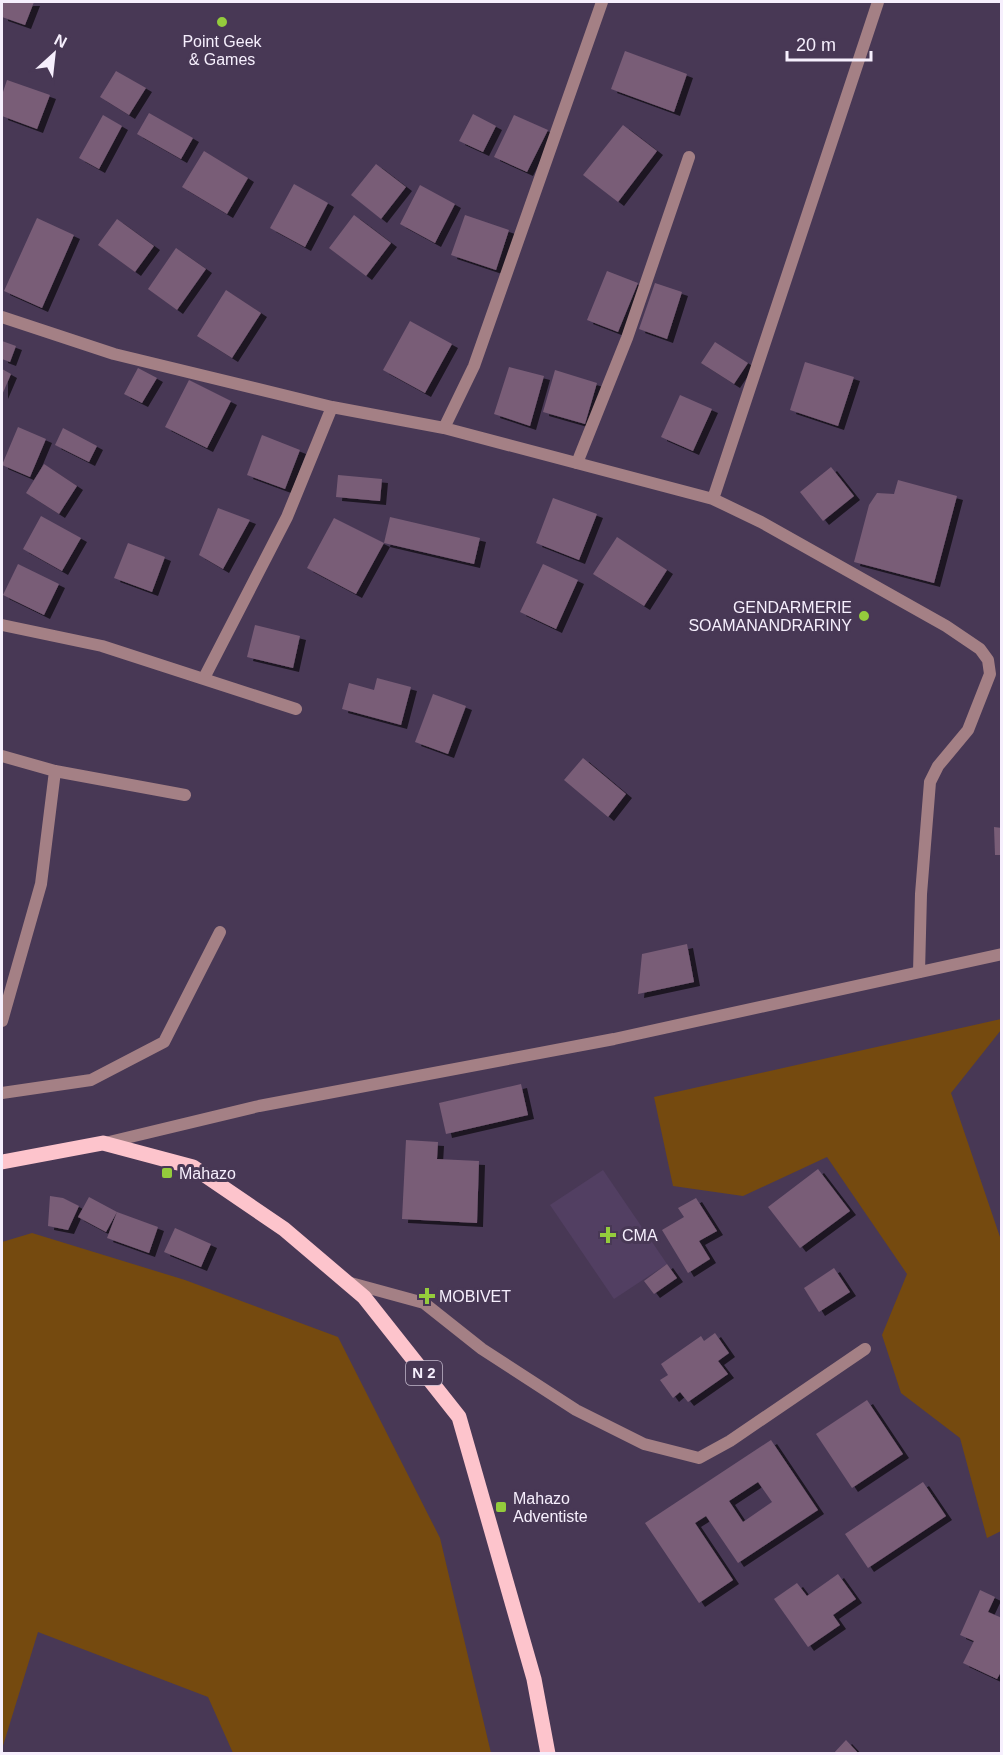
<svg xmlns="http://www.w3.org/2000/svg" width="1003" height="1755" viewBox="0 0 1003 1755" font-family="Helvetica,sans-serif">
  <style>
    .built { fill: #523f62 }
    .green { fill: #754a0f }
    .building { fill: #795d77; fill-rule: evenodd; filter: url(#shadow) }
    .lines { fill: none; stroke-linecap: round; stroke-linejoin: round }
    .service { stroke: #a48085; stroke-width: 12 }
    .minor { stroke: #a48085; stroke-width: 12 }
    .tertiary { stroke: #a48085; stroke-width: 12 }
    .primary { stroke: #fdc4cc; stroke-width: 15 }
    .poi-dot { fill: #94cc3c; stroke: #483855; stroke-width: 2 }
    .labels { text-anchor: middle; stroke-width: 6; stroke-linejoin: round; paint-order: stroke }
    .shield { fill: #483855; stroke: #c2b8cb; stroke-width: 1.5 }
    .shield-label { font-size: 15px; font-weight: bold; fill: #f6effd }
    .poi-label { font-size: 16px; fill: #f6effd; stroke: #483855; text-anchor: start }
  </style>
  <defs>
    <filter id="shadow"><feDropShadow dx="6" dy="4" stdDeviation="0" flood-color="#0009"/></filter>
  </defs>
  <rect width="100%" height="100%" fill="#483855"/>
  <!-- built -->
  <path class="built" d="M603,1170L667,1264L614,1299L550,1205Z"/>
  <!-- green -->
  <path class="green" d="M1001,1019V1030L951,1093L1001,1240V1531L987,1538L960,1438L901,1393L882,1335L907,1274L827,1157L743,1196L673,1186L654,1097Z
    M32,1233L185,1280L338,1337L440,1538L491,1753H233L208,1697L38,1632L2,1749V1242Z"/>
  <!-- building -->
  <path class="building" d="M2,2H34L25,25L2,17Z
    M625,51L687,74L674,112L611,89Z
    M116,71L146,88L129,115L100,97Z
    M7,80L50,95L37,129L2,116V95Z
    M149,113L193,138L181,159L137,134Z
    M473,114L496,126L483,152L459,141Z
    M103,115L122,126L99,169L79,158Z
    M514,115L548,130L527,172L494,157Z
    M623,125L657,151L618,202L583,175Z
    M204,151L248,178L227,214L182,187Z
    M376,164L406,187L381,219L351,195Z
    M294,184L328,203L305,247L270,228Z
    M420,185L455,204L435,243L400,224Z
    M354,215L391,243L366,276L329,248Z
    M465,215L509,230L496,270L451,255Z
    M37,218L74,235L42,308L4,291Z
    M117,219L154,246L135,272L98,245Z
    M176,248L206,269L177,310L148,289Z
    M607,271L638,283L618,332L587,320Z
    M655,283L682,292L667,339L639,329Z
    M226,290L261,313L232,358L197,336Z
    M410,321L452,344L425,393L383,370Z
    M2,341L16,346L10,362L2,359Z
    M715,342L748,363L734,384L701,363Z
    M805,362L854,377L838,426L790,410Z
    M509,367L544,376L530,426L494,414Z
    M138,368L157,378L142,403L124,394Z
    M2,369L11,374L2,395Z
    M555,370L597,383L585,424L543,412Z
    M189,380L231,401L207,448L165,427Z
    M680,395L712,409L693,451L661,437Z
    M18,427L46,439L30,477L2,465Z
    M63,428L97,446L89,462L55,445Z
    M262,435L300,450L285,489L247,475Z
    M44,464L77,486L59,514L26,493Z
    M831,467L854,496L823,521L800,492Z
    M338,475L382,479L380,501L336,497Z
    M898,480L957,496L934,583L854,562L869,505L877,493L894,494Z
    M553,498L597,514L579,560L536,543Z
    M218,508L250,520L223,569L199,555Z
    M41,516L81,538L62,571L23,549Z
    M390,517L480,538L474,564L384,543Z
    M334,518L384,543L356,594L307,568Z
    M617,537L667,570L644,606L593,574Z
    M128,543L165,557L152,592L114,578Z
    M18,564L59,584L44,615L3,595Z
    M543,564L578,580L556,629L520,612Z
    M255,625L300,636L293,668L247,657Z
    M377,678L411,687L401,725L342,709L349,683L374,690Z
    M433,694L466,706L448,754L415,742Z
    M583,758L626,794L608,817L564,780Z
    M994,827L1002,828V855H995Z
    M687,944L694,982L638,994L642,954Z
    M521,1084L528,1115L446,1134L439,1103Z
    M406,1140L438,1142L437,1159L479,1161L477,1223L402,1219Z
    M818,1169L850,1211L800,1248L768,1207Z
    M50,1196L63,1198L79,1206L68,1230L48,1226Z
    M89,1197L117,1212L106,1232L78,1217Z
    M696,1198L717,1231L699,1241L710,1259L688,1273L662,1230L684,1217L678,1208Z
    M117,1212L158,1227L149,1253L107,1238Z
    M175,1228L211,1244L201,1267L164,1252Z
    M667,1264L677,1278L654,1294L644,1281Z
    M834,1268L850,1292L819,1312L804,1288Z
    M715,1333L729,1353L718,1361L728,1374L688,1402L680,1392L673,1398L660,1380L668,1375L661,1364L701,1336L704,1341Z
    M867,1400L903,1454L852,1488L816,1434Z
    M771,1440L818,1510L738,1563L706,1516L695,1523L733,1580L699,1603L645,1523ZM758,1482L772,1502L743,1522L729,1501Z
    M923,1482L946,1516L868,1568L845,1534Z
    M838,1574L856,1599L833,1615L840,1625L808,1647L774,1599L797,1583L807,1596Z
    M980,1590L995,1597L988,1612L1002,1618V1670L997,1679L963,1663L974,1641L960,1635Z
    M846,1740L859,1754H833Z"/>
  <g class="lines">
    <!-- service -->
    <path class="service" d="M577,463L627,338L689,157
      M347,1282L424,1303L482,1349L576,1410L644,1444L699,1458L730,1441L865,1349"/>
    <!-- minor -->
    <path class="minor" d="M2,317L114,354L332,407L444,428L713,499L761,522L946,626L980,649L988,660L990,674L968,730L938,766L930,782L921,894L919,972
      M444,428L474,366L602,2
      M713,499L878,2
      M2,625L102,646L296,709
      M204,678L287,517L332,407
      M2,756L55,771L185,795
      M2,1021L41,884L55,771
      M2,1093L91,1080L164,1042L220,932"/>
    <!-- tertiary -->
    <path class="tertiary" d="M105,1143L259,1106L614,1039L1002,954"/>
    <!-- primary -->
    <path class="primary" d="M2,1162L103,1143L193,1167L284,1229L364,1297L459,1417L534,1679L548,1754"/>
  </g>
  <!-- markers -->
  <g class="poi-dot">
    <circle cx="222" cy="22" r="6"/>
    <circle cx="864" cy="616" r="6"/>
    <rect x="161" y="1167" width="12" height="12" rx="3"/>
    <path d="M605 1226h6v6h6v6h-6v6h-6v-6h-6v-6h6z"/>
    <path d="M424 1287h6v6h6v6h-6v6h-6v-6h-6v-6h6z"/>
    <rect x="495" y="1501" width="12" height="12" rx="3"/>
  </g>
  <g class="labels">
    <!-- shield labels -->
    <rect class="shield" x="406" y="1361" width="36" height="24" rx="4.5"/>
    <g class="shield-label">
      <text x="424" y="1378">N 2</text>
    </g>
    <!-- poi labels -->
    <g class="poi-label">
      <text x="222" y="47" text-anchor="middle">Point Geek<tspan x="222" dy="18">&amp; Games</tspan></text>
      <text x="852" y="613" text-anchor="end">GENDARMERIE<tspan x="852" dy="18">SOAMANANDRARINY</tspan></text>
      <text x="179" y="1179">Mahazo</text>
      <text x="622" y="1241">CMA</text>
      <text x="439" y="1302">MOBIVET</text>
      <text x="513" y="1504">Mahazo<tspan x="513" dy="18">Adventiste</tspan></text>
    </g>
  </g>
  <!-- border -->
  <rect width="1003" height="1755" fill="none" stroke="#f6effd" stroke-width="6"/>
  <!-- north arrow -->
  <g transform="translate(54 54) rotate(27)" stroke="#483855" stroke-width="4.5" paint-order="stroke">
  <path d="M0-4.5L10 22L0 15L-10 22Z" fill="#f6effd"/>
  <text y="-9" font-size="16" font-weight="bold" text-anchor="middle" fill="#f6effd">N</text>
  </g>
  <!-- scale -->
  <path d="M787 51v9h84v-9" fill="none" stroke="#f6effd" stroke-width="3"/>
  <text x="796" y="51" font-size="18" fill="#f6effd" stroke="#483855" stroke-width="4.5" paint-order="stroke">20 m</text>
</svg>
